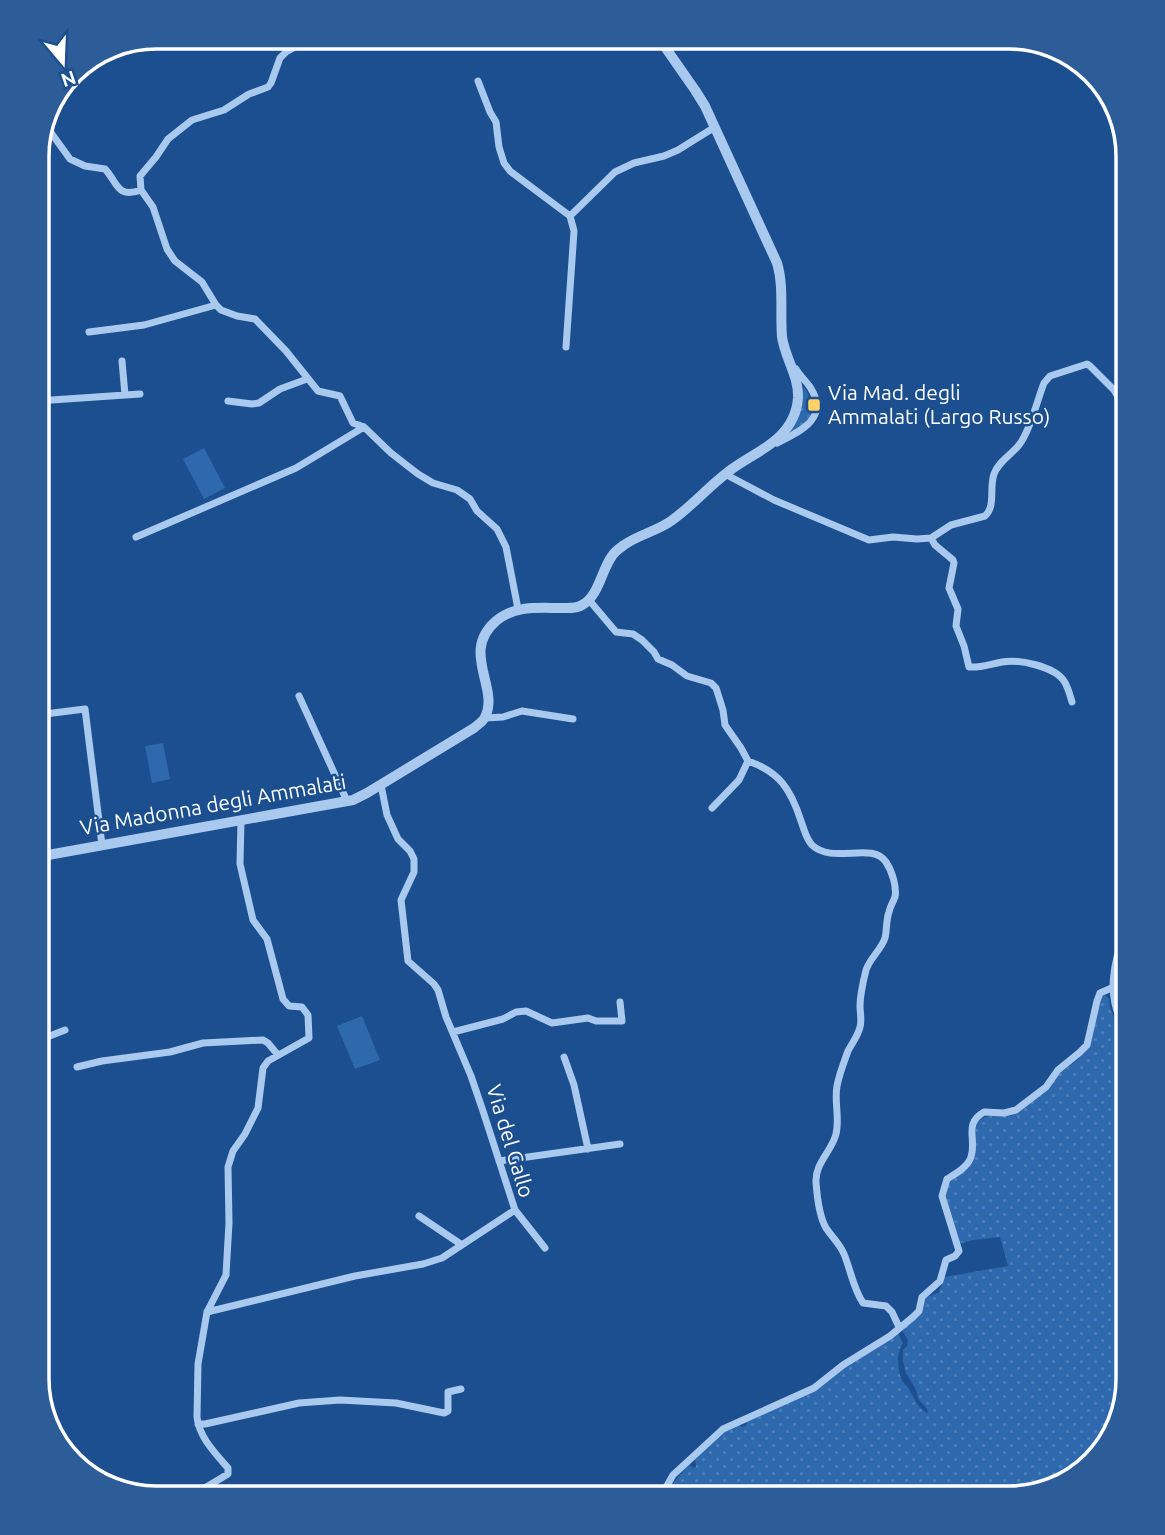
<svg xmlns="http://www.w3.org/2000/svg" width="1165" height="1535" viewBox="0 0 1165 1535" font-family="Ubuntu,sans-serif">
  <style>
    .grass { fill: url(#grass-dots) }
    .pitch { fill: #2e69ad }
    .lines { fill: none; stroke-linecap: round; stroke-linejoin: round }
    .minor { stroke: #a9c9ee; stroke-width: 7 }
    .tertiary { stroke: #a9c9ee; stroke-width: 10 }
    .poi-dot { fill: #ffd166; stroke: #1b4f8f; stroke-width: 2.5 }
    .labels { text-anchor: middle; stroke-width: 5; stroke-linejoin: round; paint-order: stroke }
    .poi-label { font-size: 21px; fill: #fff; stroke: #1b4f8f; text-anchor: start }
    .street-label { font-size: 21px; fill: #fff; stroke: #1b4f8f }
    .rim { fill: none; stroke: #fff; stroke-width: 3.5 }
  </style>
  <defs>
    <pattern id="grass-dots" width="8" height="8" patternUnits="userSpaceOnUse" patternTransform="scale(1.75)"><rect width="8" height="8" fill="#2e69ad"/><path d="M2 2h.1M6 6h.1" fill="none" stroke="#4d80b9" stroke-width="1.8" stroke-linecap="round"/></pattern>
  </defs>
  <rect width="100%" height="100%" fill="#1b4f8f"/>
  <!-- grass -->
  <path class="grass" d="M805,388C817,411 813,419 792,432L790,430L801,389Z
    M1128,953V992H1121L1120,980L1124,955Z
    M1105,995L1109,999L1110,1008L1119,1028V1032L1128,1040V1380L1112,1438L1075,1478L1010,1498H664L668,1489L689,1464L693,1468L696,1467L695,1459L724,1431L739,1425L741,1427L746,1426L747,1422L815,1390L845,1366L898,1333L903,1343C896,1352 897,1371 903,1382C905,1385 909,1387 910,1391C917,1402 916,1405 927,1413L928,1410L919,1400L915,1388L906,1373L903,1361V1350L907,1346L908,1340L902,1330L925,1298L939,1292L944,1277L1008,1266L1000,1237L973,1240L958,1244L945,1195L949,1180C986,1164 971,1153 977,1122C993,1109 1004,1121 1018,1113C1031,1104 1045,1086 1058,1075C1068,1066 1083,1059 1089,1045C1095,1031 1097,1013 1101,997Z"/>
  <!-- pitch -->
  <path class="pitch" d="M204,448L225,488L204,499L183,459Z
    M163,743L170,779L152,783L145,746Z
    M362,1016L380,1060L355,1069L337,1026Z"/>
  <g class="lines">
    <!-- minor -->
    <path class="minor" d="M478,81L490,112L496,122L499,147L504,163L510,171L570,216L574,231L566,347
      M44,123L70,159L85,166L105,169C118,183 117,199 141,190L153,207L167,249L175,261L202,282L216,305L221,310L237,316L255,319L286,351L318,391L340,396L353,423L364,427L391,453L418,474L433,483L457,490L470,499L477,511L497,529L506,547L518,609
      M141,190L140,176L156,157L168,139L192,120L224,110L249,94L268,87L271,83L280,58L286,52L304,42L308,37
      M570,216L615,172L634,163L664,156L678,150L715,127
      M89,332L144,325L216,305
      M122,361L125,395
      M37,401L140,394
      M228,401L252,404L259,403L280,389L307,379
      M777,443C801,431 830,418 810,387C806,381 800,376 796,369
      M725,474L774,500L869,540L893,537L917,539L931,538L951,525L985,516C996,506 989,488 994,474C998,462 1011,455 1019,445C1030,431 1037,401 1044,383L1050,376L1087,364L1090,366L1114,390L1128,414
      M136,537L296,468L364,427
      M931,538L935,545L953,560L954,563L949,588L958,609L956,626L964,646L969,667C981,668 990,664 1002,662C1018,659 1054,666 1064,681C1068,687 1070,695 1072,702
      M589,600L616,632L633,634L642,640L654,652L658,659L672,665L687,676L711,683L716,688L723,710L725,725L741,748L748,761C780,772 791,790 801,821C804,829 806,839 812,845C833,865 872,841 886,862C892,871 897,887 895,897C893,902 890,907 889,912C886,920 887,930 885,938C881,950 870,958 866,970C863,982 860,994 860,1006C860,1013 862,1021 860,1027C858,1036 852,1043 848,1051C844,1062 839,1075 837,1086C834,1102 840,1118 836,1134C832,1151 815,1163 816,1182C817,1196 819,1216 826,1228C832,1237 840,1244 844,1254C851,1271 853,1288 863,1303L886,1306L892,1312L899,1327
      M299,696L347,801
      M37,715L85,709L102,845
      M485,718L503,717L522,711L573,719
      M712,808L739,780L748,761
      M1119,945C1118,926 1119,917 1128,899
      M1114,993L1128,995
      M453,1032L503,1019L516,1012L526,1011L552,1023L588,1018L596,1021H622L620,1002
      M37,1041L65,1030
      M564,1057L574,1085L588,1149
      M77,1067L102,1061L170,1052L203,1043L263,1040L268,1043L278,1055
      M499,1161L620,1144
      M515,1210L545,1248
      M419,1216L462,1245
      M207,1312L355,1276L423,1264L442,1258L515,1210L483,1111L471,1076L446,1017L438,990L434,984L408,961L401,900L414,872V859L410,851L398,839L387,815L381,785
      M1119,1321H1128
      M198,1424H205L299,1403L340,1400L396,1403L444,1413L448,1411V1392L461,1389
      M181,1498L203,1489L228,1474V1468C215,1453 199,1437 197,1417L198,1364L207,1312L226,1275L229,1223L228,1167L233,1151L245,1134L258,1108L263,1068L268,1061L309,1038L308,1015L302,1007L289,1006L283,999L267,939L253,920L240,864L241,820
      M660,1498L673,1475L723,1429L814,1388L843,1365L890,1336L913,1317L919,1311L922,1297L940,1281L946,1260L955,1256L959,1251L942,1196L947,1179C955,1174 968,1167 971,1157C977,1139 963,1124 984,1112L1004,1113L1016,1110L1046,1087L1058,1070L1079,1053L1087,1045L1097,1001L1100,993L1114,987"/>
    <!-- tertiary -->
    <path class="tertiary" d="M37,857L353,800L367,793L474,728C477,725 483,722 485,717C500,688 460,652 496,621C515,605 538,608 561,608C568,608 576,609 582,605C599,596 601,571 612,556C615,551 620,548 624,545C638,535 657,531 671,521C691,507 708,487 728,472C744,459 765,451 780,436C790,426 797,412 798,398C799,376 785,358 782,337C780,312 784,286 777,263L705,106L695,90L658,37
      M1128,1030C1106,998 1115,961 1128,928"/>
  </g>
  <!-- markers -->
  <rect class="poi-dot" x="807" y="398" width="14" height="14" rx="3.5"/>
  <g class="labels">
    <!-- poi labels -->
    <g class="poi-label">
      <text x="828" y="400">Via Mad. degli<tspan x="828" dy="24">Ammalati (Largo Russo)</tspan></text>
    </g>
    <!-- street labels -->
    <g class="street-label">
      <text transform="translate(213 805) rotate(-10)" y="7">Via Madonna degli Ammalati</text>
      <text transform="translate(510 1141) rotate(73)" y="7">Via del Gallo</text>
    </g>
  </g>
  <!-- crop -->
  <path d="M0 0H1165V1535H0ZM156 49H1009A107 107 0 0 1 1116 156V1379A107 107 0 0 1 1009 1486H156A107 107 0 0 1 49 1379V156A107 107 0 0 1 156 49Z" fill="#2d5d98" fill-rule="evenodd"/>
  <path class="rim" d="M156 49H1009A107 107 0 0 1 1116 156V1379A107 107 0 0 1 1009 1486H156A107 107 0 0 1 49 1379V156A107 107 0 0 1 156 49Z"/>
  <!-- north arrow -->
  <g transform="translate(63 63) rotate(161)" stroke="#1b4f8f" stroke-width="5" paint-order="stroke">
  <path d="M0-5L12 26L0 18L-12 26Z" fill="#ffffff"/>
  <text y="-10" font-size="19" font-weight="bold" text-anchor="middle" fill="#ffffff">N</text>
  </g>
</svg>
